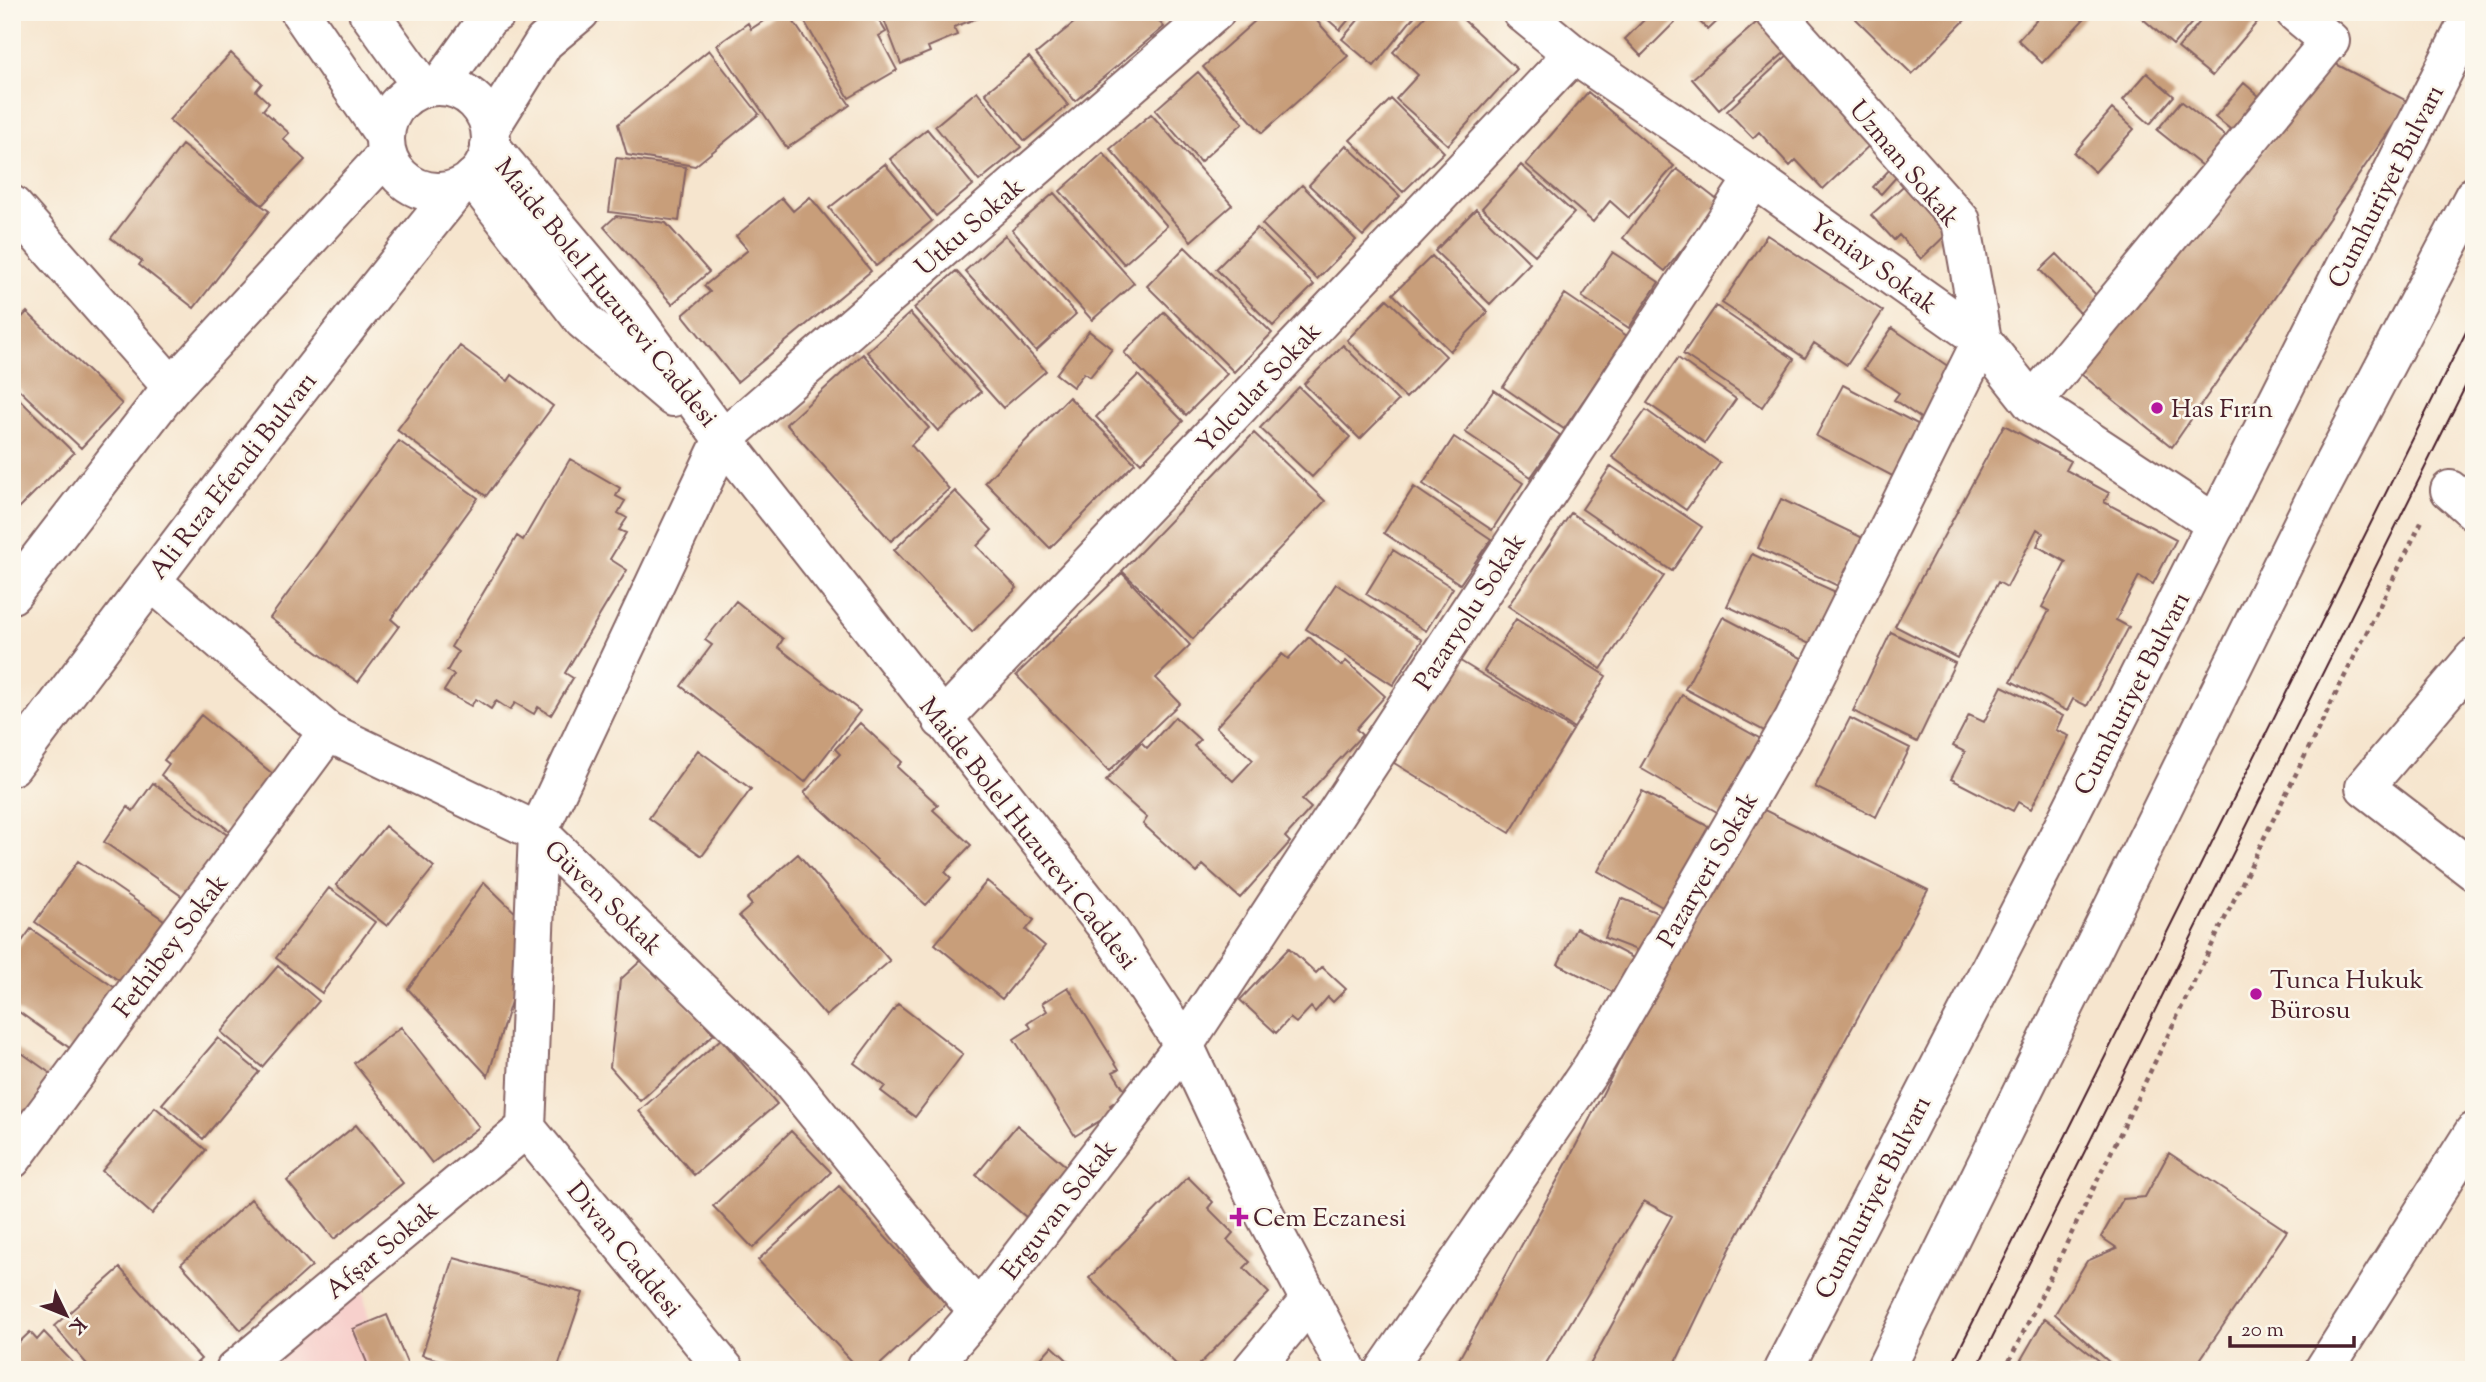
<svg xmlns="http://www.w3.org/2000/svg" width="2486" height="1382" viewBox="0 0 2486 1382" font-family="'Sorts Mill Goudy',serif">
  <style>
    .built { fill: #f7d0cc }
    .building { fill: #c89e7a }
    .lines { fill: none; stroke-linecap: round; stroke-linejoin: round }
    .minor-casing { stroke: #866464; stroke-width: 42 }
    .secondary-casing { stroke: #866464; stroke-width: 42 }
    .primary-casing { stroke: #866464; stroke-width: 42 }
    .path { stroke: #866464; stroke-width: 4.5; stroke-dasharray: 5 5; stroke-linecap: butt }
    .minor { stroke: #fff; stroke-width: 38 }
    .secondary { stroke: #fff; stroke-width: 38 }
    .primary { stroke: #fff; stroke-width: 38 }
    .tram { stroke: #4a1f2b; stroke-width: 2 }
    .poi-dot { fill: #b5179e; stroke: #fbf7ec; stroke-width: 2.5 }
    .labels { text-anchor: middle; stroke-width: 5; stroke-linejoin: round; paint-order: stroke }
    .street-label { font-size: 26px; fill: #4a1f2b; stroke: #fbf7ec }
    .poi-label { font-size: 26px; fill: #4a1f2b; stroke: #fbf7ec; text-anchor: start }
  </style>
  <rect width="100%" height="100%" fill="#fbf7ec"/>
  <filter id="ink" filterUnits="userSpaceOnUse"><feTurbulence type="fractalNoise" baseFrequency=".0143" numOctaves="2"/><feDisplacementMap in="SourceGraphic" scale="14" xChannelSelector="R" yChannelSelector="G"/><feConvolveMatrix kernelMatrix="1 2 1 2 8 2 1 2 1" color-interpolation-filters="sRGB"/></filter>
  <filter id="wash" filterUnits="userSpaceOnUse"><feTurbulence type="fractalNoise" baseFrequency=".00686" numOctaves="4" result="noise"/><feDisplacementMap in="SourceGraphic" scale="28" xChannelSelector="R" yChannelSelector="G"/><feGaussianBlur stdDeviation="1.57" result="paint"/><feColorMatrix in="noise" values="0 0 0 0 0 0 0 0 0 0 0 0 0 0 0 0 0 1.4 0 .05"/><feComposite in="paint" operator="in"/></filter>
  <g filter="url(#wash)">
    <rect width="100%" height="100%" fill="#f6e5ce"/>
    <!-- built -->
    <path class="built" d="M362,1287L379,1370H261Z"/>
    <g id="blocks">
      <!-- building -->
      <path class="building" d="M777,12H787L850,105L787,148L717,45L748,23L751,29Z
        M799,12H874L886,32L879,36L897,70L849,98Z
        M881,12H993L954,27L957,35L928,47L930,52L901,64Z
        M1087,12H1151L1164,27L1075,101L1036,54Z
        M1265,12H1309L1348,56L1262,133L1203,67Z
        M1319,12H1355L1340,30Z
        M1365,12H1418L1374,66L1342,39Z
        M1429,12H1455L1517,69L1448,145L1396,99L1418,75L1393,52Z
        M1652,12H1685L1641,56L1625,39Z
        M1690,12H1727L1708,30Z
        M1849,12H1973L1912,74Z
        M2044,12H2080L2085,18L2042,63L2018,40Z
        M2135,12H2201L2173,45Z
        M2208,12H2262L2264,14L2212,76L2178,48Z
        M1764,16L1791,47L1719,110L1692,79Z
        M709,50L759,114L695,166L627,155L618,124Z
        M1791,52L1874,141L1823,189L1796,160L1790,166L1759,132L1753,138L1727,111Z
        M231,53L262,83L256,91L269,103L263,110L289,133L283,139L305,160L262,205L169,120Z
        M1029,57L1068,105L1025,141L985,93Z
        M2334,63L2409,102L2172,447L2081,374Z
        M1198,72L1243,123L1200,162L1155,110Z
        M2147,73L2174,96L2150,124L2123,100Z
        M2244,83L2267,103L2239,136L2215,117Z
        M977,91L1021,147L979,181L935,126Z
        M1588,92L1674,166L1629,218L1610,201L1593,222L1526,164Z
        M1391,99L1444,152L1403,192L1350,140Z
        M2181,101L2234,143L2211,173L2157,130Z
        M2112,109L2134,129L2095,172L2074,153Z
        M1151,114L1232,205L1191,241L1110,149Z
        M927,129L973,185L936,216L890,159Z
        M182,145L269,211L194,308L139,265L142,261L111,238Z
        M1346,145L1400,196L1363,236L1309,185Z
        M1103,153L1167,226L1124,264L1060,191Z
        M616,158L686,167L679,221L609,212Z
        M885,164L932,221L876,266L829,208Z
        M1521,165L1574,213L1535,255L1482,208Z
        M1892,167L1899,174L1881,194L1873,187Z
        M1677,169L1720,202L1665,271L1623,238Z
        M1910,180L1954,227L1921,259L1899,235L1894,240L1871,215Z
        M1302,185L1356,240L1317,279L1262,224Z
        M1054,193L1134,283L1092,320L1012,230Z
        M810,197L871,271L737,382L683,315L710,292L704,286L748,250L736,236L782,198L793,211Z
        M1476,209L1530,263L1490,304L1435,251Z
        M616,216L666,223L709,272L672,304L604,227Z
        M1257,228L1314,285L1273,326L1216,269Z
        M1005,235L1076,314L1036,351L965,271Z
        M1767,235L1883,311L1847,365L1814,343L1805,358L1722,303Z
        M1185,247L1272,333L1234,372L1147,286Z
        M1613,252L1659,282L1629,328L1582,297Z
        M2057,254L2100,299L2083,316L2040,270Z
        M1432,256L1488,312L1450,351L1393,294Z
        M956,271L1046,371L1003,408L914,308Z
        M1565,294L1627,336L1564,429L1503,387Z
        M1387,299L1446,356L1406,398L1347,340Z
        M1716,306L1794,359L1762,407L1683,354Z
        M27,312L122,404L81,448L12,383V328Z
        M1164,312L1227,374L1186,415L1124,353Z
        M910,313L981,392L938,431L867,352Z
        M1892,328L1955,371L1922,419L1894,400L1899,393L1864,369Z
        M1089,331L1112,349L1090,377L1084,373L1073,387L1056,374Z
        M1343,345L1398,401L1360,439L1304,384Z
        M460,346L508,381L512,375L553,406L486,496L397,430Z
        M863,354L929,428L911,445L949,489L891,541L786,424Z
        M1678,358L1736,399L1705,443L1647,403Z
        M1138,375L1183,421L1141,463L1096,417Z
        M1843,385L1927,429L1900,480L1816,436Z
        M1299,387L1350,437L1312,477L1260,428Z
        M1494,390L1560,435L1531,477L1465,432Z
        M12,392L74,453L12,515Z
        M1069,397L1135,463L1050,548L985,482Z
        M1646,410L1720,463L1686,510L1612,457Z
        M2004,425L2071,461L2066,470L2109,493L2104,502L2176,540L2153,584L2139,576L2116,620L2129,627L2087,706L2073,699L2067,711L2011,681L2049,611L2042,607L2066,562L2037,546L2043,533L2037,529L2007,587L1998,582L1957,658L1895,626Z
        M1254,433L1325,501L1193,639L1122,571Z
        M1454,437L1523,483L1492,530L1423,484Z
        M399,441L478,498L391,619L399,626L358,682L270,618Z
        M570,459L620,488L616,496L625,501L618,513L627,518L619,530L626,533L610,559L627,570L565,673L573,678L551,715L538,707L534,714L515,703L510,710L496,701L491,709L476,699L471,706L444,691L454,675L447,671L458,652L451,647L517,536L523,540Z
        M1611,466L1702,527L1672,571L1582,509Z
        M1414,487L1491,539L1460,584L1384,533Z
        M955,491L992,530L977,546L1017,588L972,632L894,550Z
        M1781,499L1863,538L1840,587L1758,548Z
        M1571,513L1664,576L1601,669L1508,606Z
        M1393,550L1453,588L1426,631L1366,594Z
        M1752,554L1838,593L1814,646L1727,606Z
        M1122,573L1190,645L1156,678L1180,703L1109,771L1016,675Z
        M1336,584L1422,640L1393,685L1306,629Z
        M736,601L783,639L778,647L860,711L805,782L681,686L712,645L705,640Z
        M1723,617L1807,661L1768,733L1685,689Z
        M1516,619L1606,676L1574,728L1484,671Z
        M1891,632L1955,663L1917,742L1853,711Z
        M1309,637L1341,666L1346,661L1385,696L1356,729L1362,735L1302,800L1311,808L1285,837L1290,842L1240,898L1203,865L1197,873L1143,824L1147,818L1106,781L1141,742L1147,748L1175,717L1200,740L1194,746L1233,781L1253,760L1216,727L1282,654L1288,659Z
        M1457,659L1573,730L1510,833L1394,763Z
        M2002,686L2063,716L2056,730L2069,736L2031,809L2018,802L2013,811L1951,779L1965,752L1953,746L1969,715L1984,722Z
        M1682,695L1766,742L1724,816L1640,768Z
        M201,715L285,784L239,839L161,775L169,764L164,760Z
        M1850,718L1910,748L1876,817L1815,787Z
        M860,723L902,762L897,767L938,805L933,810L971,845L945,872L951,878L926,905L804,793L840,754L835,749Z
        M698,750L751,789L702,856L649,818Z
        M153,783L236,841L193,904L104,842L128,807L133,811Z
        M1642,791L1711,828L1666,909L1598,871Z
        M1752,804L1928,890L1730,1249L1672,1370H1587L1672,1216L1644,1201L1542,1370H1453L1569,1159Z
        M385,826L434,867L387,926L336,885Z
        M798,854L890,961L826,1016L739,916L752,905L747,899Z
        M78,861L177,929L134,991L35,922Z
        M987,881L1034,920L1026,930L1045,946L1002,999L935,944Z
        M484,882L533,930L488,1076L408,989Z
        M329,888L375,922L322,993L276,958Z
        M1621,898L1668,917L1652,956L1605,938Z
        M1576,928L1643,963L1624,998L1558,964Z
        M31,929L118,990L74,1051L12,1007V955Z
        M1289,948L1316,973L1322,967L1346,989L1333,1002L1328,997L1315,1012L1311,1007L1296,1023L1290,1018L1276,1033L1240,1000Z
        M645,957L714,1034L640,1101L610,1067L620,980Z
        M278,966L319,1001L262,1067L221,1032Z
        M1068,987L1119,1069L1113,1072L1127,1094L1110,1105L1114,1112L1075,1136L1014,1039L1031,1028L1028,1023L1047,1011L1042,1003Z
        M898,1004L963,1054L915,1117L881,1091L885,1086L854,1063Z
        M401,1027L479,1127L432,1163L354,1063Z
        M218,1038L259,1072L203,1139L162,1104Z
        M721,1039L777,1104L694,1175L639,1111Z
        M12,1046L54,1076L18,1127L12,1123Z
        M155,1107L206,1150L152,1214L102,1171Z
        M356,1125L403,1183L334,1239L287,1181Z
        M1017,1125L1073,1172L1032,1222L976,1175Z
        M791,1131L831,1172L753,1248L713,1206Z
        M2169,1153L2287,1231L2193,1370H2118L2055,1314L2087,1261L2117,1248L2101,1237L2123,1199L2145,1197Z
        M1188,1177L1213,1202L1208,1208L1233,1233L1227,1240L1250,1262L1244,1268L1269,1293L1194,1370H1182L1089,1278Z
        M839,1186L946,1304L874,1370H860L758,1260Z
        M251,1199L312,1266L241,1330L181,1264Z
        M454,1258L583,1293L557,1370H473L422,1355Z
        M120,1268L201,1359L189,1370H92L54,1326Z
        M387,1315L410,1370H370L353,1329Z
        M2045,1318L2111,1370H2015Z
        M30,1332L37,1340L44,1332L80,1370H12V1349Z
        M1052,1346L1078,1370H1030Z"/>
    </g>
  </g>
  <g filter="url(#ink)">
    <use href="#blocks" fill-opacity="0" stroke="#866464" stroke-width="2"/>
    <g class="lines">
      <!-- minor casing -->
      <g class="minor-casing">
        <path id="minor" d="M1522,12L1573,54L1754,178L1982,340L2032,403L2216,524
          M1775,12L1961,221L1982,340
          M12,205L172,387
          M2032,403L2330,41L2295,12
          M2450,490L2474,511
          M151,581L328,732L538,832L784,1073L978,1312
          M2474,658L2365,787L2474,871
          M942,720L1573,54
          M526,1128L538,832L723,439L1215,12
          M526,1128L725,1370
          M12,1159L328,732
          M235,1370L526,1128
          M928,1370L978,1312L1184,1045L1754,178
          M1252,1370L1311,1299
          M1385,1370L1593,1066L1794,719L1982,340
          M2324,1370L2474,1132"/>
      </g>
      <!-- secondary casing -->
      <g class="secondary-casing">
        <path id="secondary" d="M300,12L385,136
          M368,12L423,88
          M490,146L631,314L723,439L1107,927L1184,1045L1256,1198L1347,1370
          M473,178L583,320L673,397"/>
      </g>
      <!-- primary casing -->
      <g class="primary-casing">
        <path id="primary" d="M440,85L488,18L497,12
          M385 139a53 53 0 1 1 106 0a53 53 0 1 1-106 0Z
          M490,128L544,42L580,12
          M12,594L172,387L387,154
          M12,766C158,571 304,377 458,188
          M1783,1370L2048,857L2473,12
          M1885,1370L2315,499L2474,196"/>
      </g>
      <!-- path -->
      <path class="path" d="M2005,1370L2266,834L2423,519"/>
      <!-- minor -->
      <use href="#minor" class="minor"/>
      <!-- secondary -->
      <use href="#secondary" class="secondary"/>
      <!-- primary -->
      <use href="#primary" class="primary"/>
      <!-- tram -->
      <path class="tram" d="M1949,1370L2474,316
        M1976,1370L2474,369"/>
    </g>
  </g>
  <!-- markers -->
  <g class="poi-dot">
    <circle cx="2157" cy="408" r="7"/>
    <circle cx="2256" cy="994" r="7"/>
    <path d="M1235.5 1206.5h7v7h7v7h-7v7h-7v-7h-7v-7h7z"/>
  </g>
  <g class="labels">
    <!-- street labels -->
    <g class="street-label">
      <text transform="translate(1905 163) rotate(50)" y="9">Uzman Sokak</text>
      <text transform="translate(2385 186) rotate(-63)" y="9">Cumhuriyet Bulvarı</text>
      <text transform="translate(969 226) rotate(-41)" y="9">Utku Sokak</text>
      <text transform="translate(1874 263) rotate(36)" y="9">Yeniay Sokak</text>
      <text transform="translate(607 292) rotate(51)" y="9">Maide Bolel Huzurevi Caddesi</text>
      <text transform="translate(1258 387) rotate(-47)" y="9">Yolcular Sokak</text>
      <text transform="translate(232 475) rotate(-52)" y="9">Ali Rıza Efendi Bulvarı</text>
      <text transform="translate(1469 611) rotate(-57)" y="9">Pazaryolu Sokak</text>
      <text transform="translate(2131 693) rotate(-63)" y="9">Cumhuriyet Bulvarı</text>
      <text transform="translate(1029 833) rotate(52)" y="9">Maide Bolel Huzurevi Caddesi</text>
      <text transform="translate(1707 869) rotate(-60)" y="9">Pazaryeri Sokak</text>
      <text transform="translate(604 897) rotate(44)" y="9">Güven Sokak</text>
      <text transform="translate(170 945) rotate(-53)" y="9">Fethibey Sokak</text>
      <text transform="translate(1872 1197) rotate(-63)" y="9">Cumhuriyet Bulvarı</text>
      <text transform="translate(1058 1209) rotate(-52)" y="9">Erguvan Sokak</text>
      <text transform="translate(381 1249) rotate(-40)" y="9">Afşar Sokak</text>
      <text transform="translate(625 1249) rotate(51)" y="9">Divan Caddesi</text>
    </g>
    <!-- poi labels -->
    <g class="poi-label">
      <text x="2171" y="417">Has Fırın</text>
      <text x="2270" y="988">Tunca Hukuk<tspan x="2270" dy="30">Bürosu</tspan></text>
      <text x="1253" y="1226">Cem Eczanesi</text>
    </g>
  </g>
  <!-- margin -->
  <rect width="2486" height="1382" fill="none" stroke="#fbf7ec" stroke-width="42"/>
  <!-- north arrow -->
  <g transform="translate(66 1315) rotate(133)" stroke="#fbf7ec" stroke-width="5" paint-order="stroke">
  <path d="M0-5L12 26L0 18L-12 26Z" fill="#4a1f2b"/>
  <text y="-10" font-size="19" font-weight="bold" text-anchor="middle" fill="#4a1f2b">K</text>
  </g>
  <!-- scale -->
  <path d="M2230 1336v10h124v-10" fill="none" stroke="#4a1f2b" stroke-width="3.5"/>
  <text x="2241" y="1336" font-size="21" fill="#4a1f2b" stroke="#fbf7ec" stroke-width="5" paint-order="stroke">20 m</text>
</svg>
